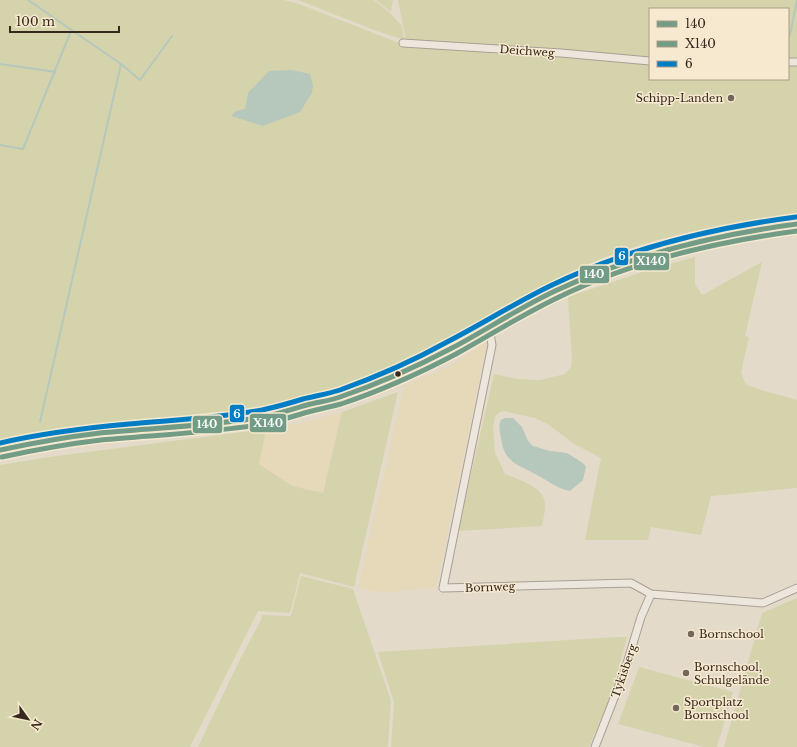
<svg xmlns="http://www.w3.org/2000/svg" width="797" height="747" viewBox="0 0 797 747" font-family="'Libre Baskerville',serif">
  <style>
    .farmland { fill: #e5d9ba }
    .green { fill: #d5d3ac; fill-rule: evenodd }
    .water { fill: #b6c8bc }
    .lines { fill: none; stroke-linecap: round; stroke-linejoin: round }
    .stream { stroke: #b6c8bc; stroke-width: 2 }
    .minor-casing { stroke: #a99f94; stroke-width: 9 }
    .secondary-casing { stroke: #998f84; stroke-width: 12 }
    .minor { stroke: #ece6dc; stroke-width: 7 }
    .secondary { stroke: #ece6dc; stroke-width: 10 }
    .bus-1-casing { stroke: #f6e9cf; stroke-width: 8 }
    .bus-2-casing { stroke: #f6e9cf; stroke-width: 8 }
    .bus-3-casing { stroke: #f6e9cf; stroke-width: 8 }
    .bus-1 { stroke: #729c86; stroke-width: 5 }
    .bus-2 { stroke: #729c86; stroke-width: 5 }
    .bus-3 { stroke: #007dc5; stroke-width: 5 }
    .poi-dot { fill: #746659; stroke: #f6e9cf; stroke-width: 1.5 }
    .bus-dot { fill: #37281c; stroke: #f6e9cf; stroke-width: 1.5 }
    .labels { text-anchor: middle; stroke-width: 3; stroke-linejoin: round; paint-order: stroke }
    .street-label { font-size: 11px; fill: #37281c; stroke: #f6e9cf }
    .poi-label { font-size: 11px; fill: #37281c; stroke: #f6e9cf; text-anchor: start }
    .line-badge { stroke: #f6e9cf; stroke-width: 1.5 }
    .badge-label { font-size: 11px; text-anchor: middle; font-weight: bold; fill: #fff }
  </style>
  <rect width="100%" height="100%" fill="#e4daca"/>
  <!-- farmland -->
  <path class="farmland" d="M487,342L436,587L386,592L373,591L358,588L404,386L448,367Z
    M342,412L323,493L296,487L289,484L259,464L266,429L298,424Z"/>
  <!-- green -->
  <path class="green" d="M0,0H284L299,4L407,46L398,0H797V215C746,222 693,229 644,244C612,253 581,267 550,282C531,291 514,303 496,315C480,325 462,335 445,344C435,351 422,355 411,361C387,372 362,382 337,391C228,428 110,415 0,443ZM650,9H788V79H650Z
    M298,0H374L391,14L402,26L404,40L374,30Z
    M376,0H393L391,12Z
    M695,257V284L702,295L762,262L745,336L749,337L741,372L745,383L750,386L761,390L797,400V488L711,496L701,535L651,527L648,540H585L601,458L574,444L549,425L535,418L504,411L498,413L495,417L493,428L495,453L505,474C518,479 544,487 545,503C546,510 543,519 542,526L458,531L494,374L517,379L540,380L565,374L571,367L572,360L568,297L645,271Z
    M398,392L354,587L300,573L290,613L258,611L190,747H0V465L49,457L266,429L259,464L289,484L296,487L323,493L342,412Z
    M301,576L353,589L391,701L388,747H198L240,659L261,620L262,615L291,616Z
    M797,598V747H724L762,613Z
    M616,637H627L612,692L589,747H391L394,702L378,652Z
    M639,667L733,692L717,747H704L618,724Z"/>
  <!-- water -->
  <path class="water" d="M292,70L310,74L313,85L312,93L300,112L263,126L231,116L236,111L245,109L248,93L269,71Z
    M505,418H513L522,427L528,441L533,446L550,451L567,453L584,464L586,467L583,480L570,491C559,489 549,482 539,476C520,465 504,464 501,438C500,432 498,426 501,420Z"/>
  <g class="lines">
    <!-- stream -->
    <path class="stream" d="M28,0L121,64L140,80L172,36
      M790,35L797,0
      M0,64L56,72
      M0,145L23,149L71,31
      M40,422L121,64"/>
    <!-- minor casing -->
    <g class="minor-casing">
      <path id="minor" d="M403,43L561,53L650,61
        M788,62H797
        M489,327L492,345L443,588L631,583L651,594L763,603L797,588
        M595,747L625,670L641,617L651,594"/>
    </g>
    <!-- secondary casing -->
    <g class="secondary-casing">
      <path id="secondary" d="M0,450C86,428 176,431 263,417C278,414 293,409 308,405C318,403 330,400 340,397C378,383 416,367 452,348C486,329 520,308 555,291C631,255 713,233 797,224"/>
    </g>
    <!-- minor -->
    <use href="#minor" class="minor"/>
    <!-- secondary -->
    <use href="#secondary" class="secondary"/>
    <!-- bus-1 casing -->
    <g class="bus-1-casing">
      <path id="bus-1" d="M0,450C33,443 66,437 100,433C154,428 209,426 263,417C278,414 292,409 307,405C318,402 329,401 340,397C378,384 416,367 452,348C486,330 519,308 555,291C632,255 713,235 797,224"/>
    </g>
    <!-- bus-2 casing -->
    <g class="bus-2-casing">
      <path id="bus-2" d="M2,457C34,450 67,444 101,440C155,435 210,433 264,424C279,421 294,416 308,412C319,409 330,407 341,404C380,391 420,373 456,354C490,335 522,315 555,299C631,261 714,242 797,231"/>
    </g>
    <!-- bus-3 casing -->
    <g class="bus-3-casing">
      <path id="bus-3" d="M0,443C43,433 85,428 129,424C173,420 218,418 262,410C276,407 290,403 303,399C315,396 328,394 340,390C376,377 413,361 447,342C482,324 515,303 550,286C628,248 711,228 796,217"/>
    </g>
    <!-- bus-1 -->
    <use href="#bus-1" class="bus-1"/>
    <!-- bus-2 -->
    <use href="#bus-2" class="bus-2"/>
    <!-- bus-3 -->
    <use href="#bus-3" class="bus-3"/>
  </g>
  <!-- markers -->
  <g class="poi-dot">
    <circle cx="731" cy="98" r="4"/>
    <circle cx="691" cy="634" r="4"/>
    <circle cx="686" cy="673" r="4"/>
    <circle cx="676" cy="708" r="4"/>
  </g>
  <circle class="bus-dot" cx="398" cy="374" r="3.5"/>
  <g class="labels">
    <!-- street labels -->
    <g class="street-label">
      <text transform="translate(527 51) rotate(4)" y="4">Deichweg</text>
      <text transform="translate(490 587) rotate(-2)" y="4">Bornweg</text>
      <text transform="translate(624 671) rotate(-71)" y="4">Tykisberg</text>
    </g>
    <!-- poi labels -->
    <g class="poi-label">
      <text x="723" y="102" text-anchor="end">Schipp-Landen</text>
      <text x="699" y="638">Bornschool</text>
      <text x="694" y="671">Bornschool,<tspan x="694" dy="13">Schulgelände</tspan></text>
      <text x="684" y="706">Sportplatz<tspan x="684" dy="13">Bornschool</tspan></text>
    </g>
  </g>
  <g class="line-badge">
    <rect x="614" y="247" width="15" height="19" rx="4" fill="#007dc5"/>
    <rect x="633" y="252" width="37" height="19" rx="4" fill="#729c86"/>
    <rect x="579" y="265" width="31" height="19" rx="4" fill="#729c86"/>
    <rect x="229" y="404" width="16" height="19" rx="4" fill="#007dc5"/>
    <rect x="249" y="413" width="38" height="20" rx="4" fill="#729c86"/>
    <rect x="192" y="415" width="31" height="19" rx="4" fill="#729c86"/>
  </g>
  <g class="badge-label">
    <text x="622" y="260">6</text>
    <text x="651" y="265">X140</text>
    <text x="594" y="278">140</text>
    <text x="237" y="418">6</text>
    <text x="268" y="427">X140</text>
    <text x="207" y="428">140</text>
  </g>
  <!-- legend -->
  <rect x="649" y="8" width="140" height="72" fill="#f6e9cf" stroke="#aa9c87"/>
  <rect x="657" y="21" width="20" height="6" fill="#729c86" stroke="#aa9c87"/>
  <text x="685" y="28" font-size="12" fill="#37281c">140</text>
  <rect x="657" y="41" width="20" height="6" fill="#729c86" stroke="#aa9c87"/>
  <text x="685" y="48" font-size="12" fill="#37281c">X140</text>
  <rect x="657" y="61" width="20" height="6" fill="#007dc5" stroke="#aa9c87"/>
  <text x="685" y="68" font-size="12" fill="#37281c">6</text>
  <!-- north arrow -->
  <g transform="translate(28 719) rotate(123)" stroke="#f6e9cf" stroke-width="3" paint-order="stroke">
  <path d="M0-3L7 15L0 10L-7 15Z" fill="#37281c"/>
  <text y="-6" font-size="11" font-weight="bold" text-anchor="middle" fill="#37281c">N</text>
  </g>
  <!-- scale -->
  <path d="M10 26v6h109v-6" fill="none" stroke="#37281c" stroke-width="2"/>
  <text x="16" y="26" font-size="12" fill="#37281c" stroke="#f6e9cf" stroke-width="3" paint-order="stroke">100 m</text>
</svg>
